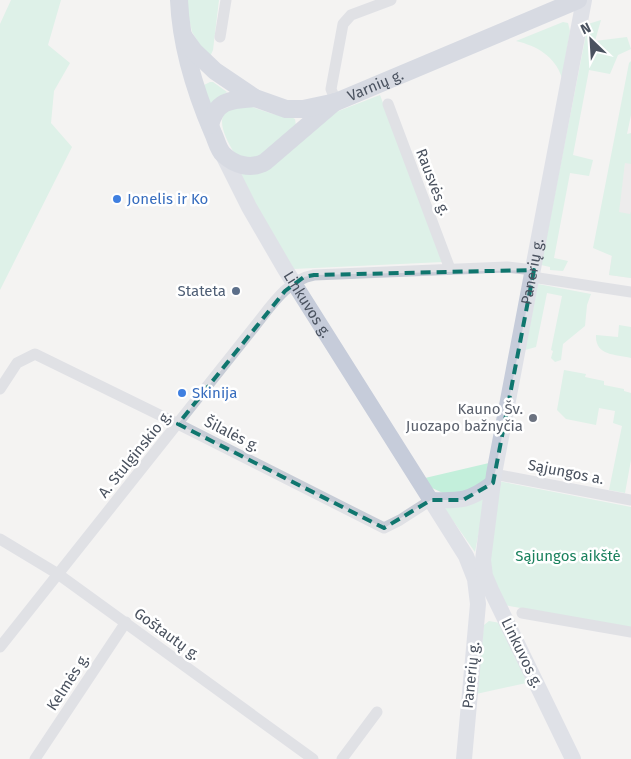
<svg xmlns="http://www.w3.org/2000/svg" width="631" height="759" viewBox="0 0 631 759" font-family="'Fira Sans',sans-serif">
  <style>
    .education { fill: #e5e4e4 }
    .green { fill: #c3efdb }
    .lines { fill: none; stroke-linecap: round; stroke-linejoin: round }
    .street { stroke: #c7ccd6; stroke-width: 11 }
    .secondary { stroke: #c6ccda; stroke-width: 16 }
    .primary { stroke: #b3bdcf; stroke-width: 18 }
    .marked { fill: none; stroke: #0f766e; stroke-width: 4; stroke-dasharray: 10 6; stroke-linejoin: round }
    .shop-dot { fill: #3f7fe0; stroke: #fff; stroke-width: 2 }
    .service-dot { fill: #5c6f8a; stroke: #fff; stroke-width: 2 }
    .worship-dot { fill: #6b7280; stroke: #fff; stroke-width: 2 }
    .labels { text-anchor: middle; stroke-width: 5; stroke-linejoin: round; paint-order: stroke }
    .street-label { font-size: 15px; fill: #4a525f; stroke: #fff }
    .shop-label { font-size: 15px; fill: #366cbe; stroke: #fff; text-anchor: start }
    .service-label { font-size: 15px; fill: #4e5e75; stroke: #fff; text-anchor: end }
    .worship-label { font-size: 15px; fill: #5b616d; stroke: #fff; text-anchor: end }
    .park-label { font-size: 15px; fill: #1a815d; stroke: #fff }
  </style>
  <rect width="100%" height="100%" fill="#f4f3f2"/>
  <!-- education -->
  <path class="education" d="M631,141V278L609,275L625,163Z"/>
  <!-- green -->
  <path class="green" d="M11,0H61L48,45L70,63L54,91L51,123L72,147L0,290V24Z
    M185,0H219L213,50L209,59L192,32Z
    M601,20L595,41L627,37L631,49L618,55L610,74L589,70L573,155L593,160L589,176L570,173L554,258L568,261L563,271L550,270V267L541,265L588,24Z
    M563,22L568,23L570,31L562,78C555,56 537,46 516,41Z
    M631,61V115L627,134L631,133V164L625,163L619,212L630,214L631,211V278L609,275L612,256L593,248L629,63Z
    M210,82H213L227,92L209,105L204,85Z
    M380,95L443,262L293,269L237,172L280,160L336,112Z
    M249,106L273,114L291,117L295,119L296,126C281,139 253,174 233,151C227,140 214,118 229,110C234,107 243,107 249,106Z
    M538,284L591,294L587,305L585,326L563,344L561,360L555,362L551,358L553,351L551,350L562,296L547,293L536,347L525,350Z
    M619,325L631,327V358C615,354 595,356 596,335L618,337Z
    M564,370L586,374L585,377L604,381V385L624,389V391L631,393V460L625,493L609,490L622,426L613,423L615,411L599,408L596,425L566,419L557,410Z
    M489,463L487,479L477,489L445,494L432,488L425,478Z
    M498,481L631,507V628L504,605L489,566Z
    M486,495L475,552L444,508Z
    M489,621L500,623L531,682L476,694L484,625Z"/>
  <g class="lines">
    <!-- street -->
    <path class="street" d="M220,37L226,0
      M336,102L331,89L343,24L351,15L391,0
      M388,104L450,269
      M532,277L631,292
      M0,389L17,363L35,354L178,424L384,528L400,520L431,500
      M494,474L631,500
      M0,539L58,574L313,759
      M522,613L631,632
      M0,647L255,326C271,306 287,280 314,275L507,267L534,270
      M35,759L126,622
      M342,759L377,712"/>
    <!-- secondary -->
    <g class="secondary">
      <path id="s1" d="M222,153L249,207L285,269L466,556L475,579L478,604L464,759"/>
      <path d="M431,500C461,501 469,501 493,483"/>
      <path id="s2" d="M573,759L491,590L485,576L483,560L494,474L584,0"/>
    </g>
    <!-- primary -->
    <g class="primary">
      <path d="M179,0C181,46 195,91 213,133C216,139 218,149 223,154C234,165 251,170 265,162L335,102"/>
      <path id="s3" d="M184,37L194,51L215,71L255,98L286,109H303L336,102L578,0"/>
      <path d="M210,125C217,99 231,100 255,98"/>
    </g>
  </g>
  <!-- marked area -->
  <path d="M0 0H631V759H0ZM534,270L493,483L463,500H431L384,528L178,424L285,291L304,277L314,275Z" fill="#f4f3f2" fill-opacity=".55" fill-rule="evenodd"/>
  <path class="marked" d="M534,270L493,483L463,500H431L384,528L178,424L285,291L304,277L314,275Z"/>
  <!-- markers -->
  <g class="shop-dot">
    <circle cx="117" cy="199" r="5"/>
    <circle cx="182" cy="393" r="5"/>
  </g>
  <circle class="service-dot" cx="236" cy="291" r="5"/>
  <circle class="worship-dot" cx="533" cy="418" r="5"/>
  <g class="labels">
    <!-- street labels -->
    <g class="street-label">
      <text dy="5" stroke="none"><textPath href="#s3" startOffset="221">Varnių g.</textPath></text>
      <text transform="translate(433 182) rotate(69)" y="5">Rausvės g.</text>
      <text dy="5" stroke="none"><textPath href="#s2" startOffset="512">Panerių g.</textPath></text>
      <text dy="5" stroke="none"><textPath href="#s1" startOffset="174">Linkuvos g.</textPath></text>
      <text transform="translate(232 434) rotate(27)" y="5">Šilalės g.</text>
      <text transform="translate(135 454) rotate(-51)" y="5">A. Stulginskio g.</text>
      <text transform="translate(566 472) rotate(11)" y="5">Sąjungos a.</text>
      <text transform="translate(167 634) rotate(36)" y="5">Goštautų g.</text>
      <text transform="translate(522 653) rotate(64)" y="5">Linkuvos g.</text>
      <text transform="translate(471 675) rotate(-84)" y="5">Panerių g.</text>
      <text transform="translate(68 682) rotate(-57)" y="5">Kelmės g.</text>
    </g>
    <!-- shop labels -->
    <g class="shop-label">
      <text x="127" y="204">Jonelis ir Ko</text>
      <text x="192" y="398">Skinija</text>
    </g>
    <!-- service labels -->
    <g class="service-label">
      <text x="226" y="296">Stateta</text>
    </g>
    <!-- worship labels -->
    <g class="worship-label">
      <text x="523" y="414">Kauno Šv.<tspan x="523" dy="17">Juozapo bažnyčia</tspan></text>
    </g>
    <!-- park labels -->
    <g class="park-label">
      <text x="568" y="561">Sąjungos aikštė</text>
    </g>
  </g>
  <!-- north arrow -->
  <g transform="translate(591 40) rotate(335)" stroke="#ffffff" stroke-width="4" paint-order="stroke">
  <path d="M0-4L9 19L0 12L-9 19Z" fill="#4a525f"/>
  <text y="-8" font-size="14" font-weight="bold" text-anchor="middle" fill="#4a525f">N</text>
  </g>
</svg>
